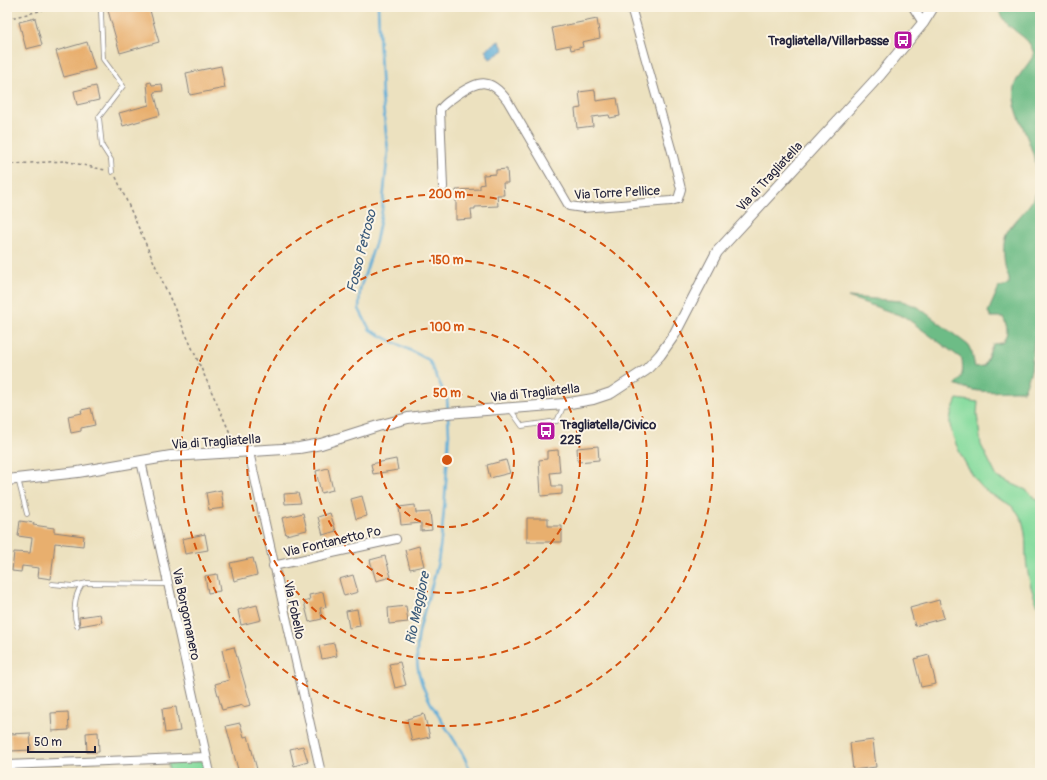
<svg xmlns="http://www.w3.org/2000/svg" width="1047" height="780" viewBox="0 0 1047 780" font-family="Pangolin,sans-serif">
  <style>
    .green { fill: #87dc9f; stroke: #547f6d }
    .forest { fill: #6dbc86; stroke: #486f60 }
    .water { fill: #5eadd8; stroke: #40688a }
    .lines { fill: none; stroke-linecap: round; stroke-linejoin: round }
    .stream { stroke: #5eadd8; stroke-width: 2.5 }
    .building { fill: #e8af6e }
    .service-casing { stroke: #87827d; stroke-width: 5.5 }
    .minor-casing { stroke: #87827d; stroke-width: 10 }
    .tertiary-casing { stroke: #87827d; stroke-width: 12 }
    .path { stroke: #87827d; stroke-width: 1.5; stroke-dasharray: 3 3; stroke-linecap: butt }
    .service { stroke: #fff; stroke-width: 4 }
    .minor { stroke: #fff; stroke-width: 8 }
    .tertiary { stroke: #fff; stroke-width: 10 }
    .ring { fill: none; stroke: #d45411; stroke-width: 2; stroke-dasharray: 7 5 }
    .labels { text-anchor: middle; stroke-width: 4; stroke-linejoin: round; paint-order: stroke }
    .poi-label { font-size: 13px; font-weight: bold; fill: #22223b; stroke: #fcf5e5; text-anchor: end }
    .street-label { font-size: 13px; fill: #22223b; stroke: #fcf5e5 }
    .water-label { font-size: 14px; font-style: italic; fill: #3a5a7a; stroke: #fcf5e5 }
    .centre { fill: #d45411; stroke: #fcf5e5; stroke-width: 2 }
    .ring-label { font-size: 12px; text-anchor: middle; font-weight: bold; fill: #d45411; stroke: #fcf5e5; stroke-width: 4; stroke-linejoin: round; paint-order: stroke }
  </style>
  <rect width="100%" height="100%" fill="#fcf5e5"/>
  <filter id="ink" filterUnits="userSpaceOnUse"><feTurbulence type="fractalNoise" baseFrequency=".025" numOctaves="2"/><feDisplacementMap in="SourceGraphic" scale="8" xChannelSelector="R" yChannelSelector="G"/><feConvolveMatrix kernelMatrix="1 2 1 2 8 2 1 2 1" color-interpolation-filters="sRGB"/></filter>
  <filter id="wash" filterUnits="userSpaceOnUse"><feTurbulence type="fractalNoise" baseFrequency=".012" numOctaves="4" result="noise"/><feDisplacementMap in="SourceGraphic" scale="16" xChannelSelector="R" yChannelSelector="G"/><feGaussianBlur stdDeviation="0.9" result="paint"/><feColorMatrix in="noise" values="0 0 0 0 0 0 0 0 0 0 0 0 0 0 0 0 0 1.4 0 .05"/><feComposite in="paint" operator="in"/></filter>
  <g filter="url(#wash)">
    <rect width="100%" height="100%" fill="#ece1bf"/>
    <!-- green -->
    <path class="green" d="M957,399L978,402L977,414L981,445L997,477L1026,490L1040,502V610C1033,596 1029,582 1027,567C1024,549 1029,530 1018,513C1010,501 995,499 984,489C972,479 948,435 950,420C951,413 954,406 957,399Z
      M203,761L206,773H169L168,763Z"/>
    <!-- forest -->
    <path class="forest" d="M998,7H1040V233L1038,249L1040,266V319L1034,341L1031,371L1024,391C997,390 982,396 955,384C964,377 963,370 962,359L905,317L848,297L902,301L918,307L968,345L972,353L975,367L984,366L993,344L1002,343C1009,335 1008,327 1003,317H991L988,312L999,287L1009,285C1010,278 1008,277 1006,271C1004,261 1002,244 1006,235C1014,218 1035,206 1037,187C1042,152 1009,113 1014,87C1017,75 1029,65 1034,54C1029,38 1023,38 1012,28C1005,23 1002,15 998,7Z"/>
    <!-- water -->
    <path class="water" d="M499,41L504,50L490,59L485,50Z"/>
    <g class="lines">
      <!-- stream -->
      <path class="stream" d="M378,7L382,97L388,151L382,211L376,241L360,289L359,309L370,330L429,360L447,399L448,411
        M448,416L449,434C446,476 445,520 438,561C431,598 410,636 419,674C428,711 459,738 471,773"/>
    </g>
    <g id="blocks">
      <!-- building -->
      <path class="building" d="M107,7H149L159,42L120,53Z
        M35,18L42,45L26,49L19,22Z
        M597,19L600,38L582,42L583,47L571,50L570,45L556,48L552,28Z
        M87,42L95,69L64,77L56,51Z
        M221,66L225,88L190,95L186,73Z
        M151,82L152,85L162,84L163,91L154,92L160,115L123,126L119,113L149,105L147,83Z
        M96,86L99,100L77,105L74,91Z
        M595,90L596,101L617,98L620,116L610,118L609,115L592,117L593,126L577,128L575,109L581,108L579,92Z
        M507,169L508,183H503L504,195H497L498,206L475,207V209H471L472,219L456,220V190L480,189V185L484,184L483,175L496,174V170Z
        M91,408L95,425L81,428V431L71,433L68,416L82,413L81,410Z
        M598,446L599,460L578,462L577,448Z
        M558,450L560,472L550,473L552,486H562V494L541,496L539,460L547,459V451Z
        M396,459L398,470L373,474L371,464Z
        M506,460L510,473L490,478L487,465Z
        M328,468L333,490L321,493L316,471Z
        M221,490L224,508L209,510L206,493Z
        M298,493L301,503L285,504L284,494Z
        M362,496L367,516L356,519L351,499Z
        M415,505L416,513L430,512L432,530L421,531V523L401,525L399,507Z
        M303,513L307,530L286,535L282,518Z
        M330,513L336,531L323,535L318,517Z
        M527,518H548V526H562V542H527Z
        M20,521L34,523L33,525L54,528V532L84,536L83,546L55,543L51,579L38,577L39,568L22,566L21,572L12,571L14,552L30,553L32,538L18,536Z
        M205,534L208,550L185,554L182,539Z
        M419,546L424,566L410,569L405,550Z
        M385,556L391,577L376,581L370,560Z
        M253,558L257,575L234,581L230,563Z
        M217,574L220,591L208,593L205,576Z
        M353,575L358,592L344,596L339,579Z
        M323,592L326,607L320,608L322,619L309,622L304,602L310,600L309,595Z
        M939,600L944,618L915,626L910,608Z
        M257,605L261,620L241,625L238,610Z
        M406,606L408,622L389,624L388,608Z
        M357,609L360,626L349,628L346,611Z
        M100,614L102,622L80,626L79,617Z
        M334,643L337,656L322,659L319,646Z
        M234,647L251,705L243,707V705L222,710L215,684L229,680L222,650Z
        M929,655L936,684L921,687L914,659Z
        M400,662L406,685L395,688L389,664Z
        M176,707L180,731L165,733L162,709Z
        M68,712L69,730L52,731L51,713Z
        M424,714L430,737L412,741L407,719Z
        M240,723L244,737L248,736L258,773H239L226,726Z
        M98,732L99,752H87L86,733Z
        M30,733L31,750L11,751L10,734Z
        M873,740L876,767L853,770L850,743Z
        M303,746L308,762L294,766L290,749Z"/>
    </g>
  </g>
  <g filter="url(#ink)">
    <use href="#blocks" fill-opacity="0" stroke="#87827d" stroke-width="1"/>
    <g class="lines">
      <!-- service casing -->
      <g class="service-casing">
        <path id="service" d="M101,12L103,59L123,86L99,117L102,146L111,160L112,172
          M510,409L522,426L557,421L564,405
          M18,479L27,514
          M52,584L73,586L87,583L168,584
          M77,626C73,613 74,597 81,586"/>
      </g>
      <!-- minor casing -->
      <g class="minor-casing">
        <path id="minor" d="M913,7L923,23
          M443,187L440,110C444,103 451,100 457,95C478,80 490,77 507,100L569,206L583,208L671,201L678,199L681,189L672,152L631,7
          M249,452L321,773
          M141,461L210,773
          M273,566L396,539
          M7,765L206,757"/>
      </g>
      <!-- tertiary casing -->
      <g class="tertiary-casing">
        <path id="tertiary" d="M7,480L78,472L171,456L299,448L321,444L378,426L408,418L447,413L564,404L593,399L611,393L646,370L660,355L674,335L717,252L880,75L923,23L933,7"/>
      </g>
      <!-- path -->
      <path class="path" d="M7,19L55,7
        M7,161L13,164L65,161L105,170
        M116,177L234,442"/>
      <!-- service -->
      <use href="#service" class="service"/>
      <!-- minor -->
      <use href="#minor" class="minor"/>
      <!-- tertiary -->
      <use href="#tertiary" class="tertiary"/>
    </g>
  </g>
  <!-- distance rings -->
  <g class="ring">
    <circle cx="447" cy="460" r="67"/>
    <circle cx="447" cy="460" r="133"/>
    <circle cx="447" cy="460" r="200"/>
    <circle cx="447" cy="460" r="266"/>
  </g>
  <!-- icons -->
  <defs>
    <g id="bus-square" transform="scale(1)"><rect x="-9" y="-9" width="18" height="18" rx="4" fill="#b5179e" stroke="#fcf5e5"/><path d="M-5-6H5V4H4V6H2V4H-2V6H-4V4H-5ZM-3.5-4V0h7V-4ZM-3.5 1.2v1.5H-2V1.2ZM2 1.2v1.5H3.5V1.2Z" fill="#fff"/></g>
  </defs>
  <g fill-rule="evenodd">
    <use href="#bus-square" x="903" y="40"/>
    <use href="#bus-square" x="546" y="431"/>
  </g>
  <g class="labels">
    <!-- poi labels -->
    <g class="poi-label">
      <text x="889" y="45">Tragliatella/Villarbasse</text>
      <text x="560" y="429" text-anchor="start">Tragliatella/Civico<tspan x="560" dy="15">225</tspan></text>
    </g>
    <!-- street labels -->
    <g class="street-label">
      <text transform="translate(769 176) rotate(-47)" y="5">Via di Tragliatella</text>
      <text transform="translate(617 192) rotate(-3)" y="5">Via Torre Pellice</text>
      <text transform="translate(535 392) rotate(-6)" y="5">Via di Tragliatella</text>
      <text transform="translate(216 441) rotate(-4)" y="5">Via di Tragliatella</text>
      <text transform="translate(332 541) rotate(-13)" y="5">Via Fontanetto Po</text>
      <text transform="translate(295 610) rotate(78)" y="5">Via Fobello</text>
      <text transform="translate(187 614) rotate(78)" y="5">Via Borgomanero</text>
    </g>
    <!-- water labels -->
    <g class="water-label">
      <text transform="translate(361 251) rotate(-76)" y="5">Fosso Petroso</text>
      <text transform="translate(417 608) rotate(-78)" y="5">Rio Maggiore</text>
    </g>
  </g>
  <circle cx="447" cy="460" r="6" class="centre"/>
  <g class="ring-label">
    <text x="447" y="198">200 m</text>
    <text x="447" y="264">150 m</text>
    <text x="447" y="331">100 m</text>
    <text x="447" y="397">50 m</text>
  </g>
  <!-- margin -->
  <rect width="1047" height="780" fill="none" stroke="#fcf5e5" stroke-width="24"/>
  <!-- scale -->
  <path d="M28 746v6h67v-6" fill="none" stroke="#22223b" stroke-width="2"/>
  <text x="34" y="746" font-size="12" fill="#22223b" stroke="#fcf5e5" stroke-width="3" paint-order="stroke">50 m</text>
</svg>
